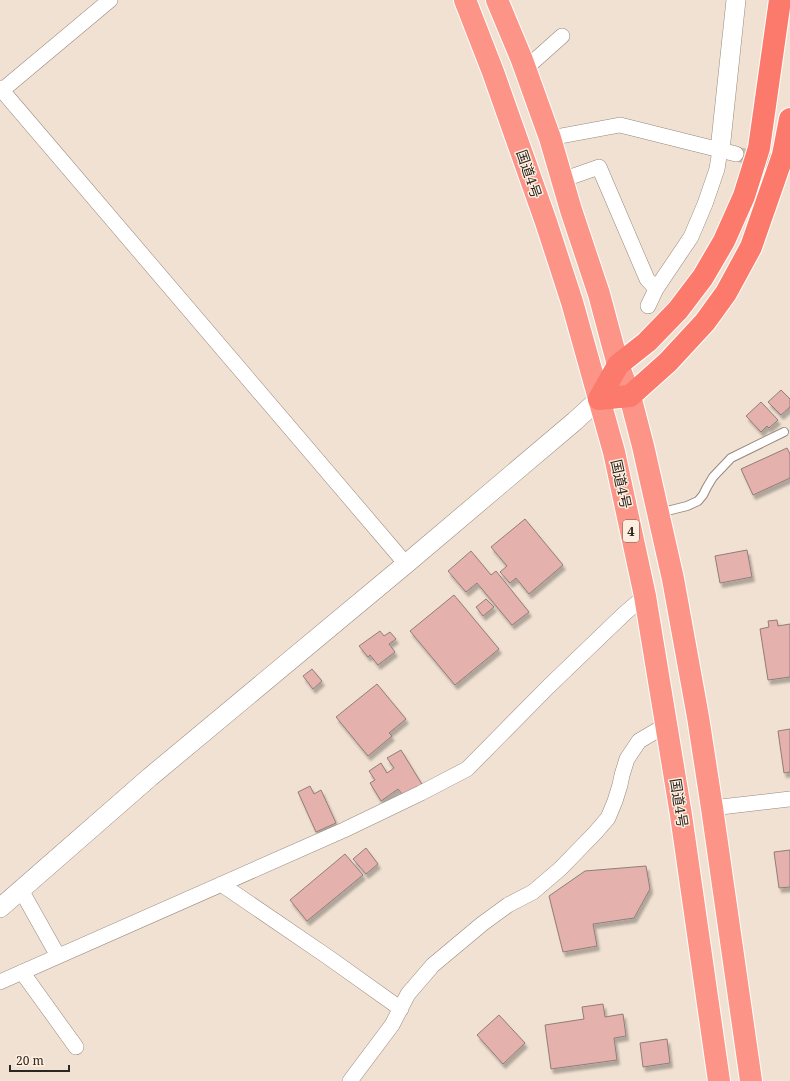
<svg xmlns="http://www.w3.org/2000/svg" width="790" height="1081" viewBox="0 0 790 1081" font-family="'Noto Serif','Noto Sans JP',serif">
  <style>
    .building { fill: #e4b1ac; stroke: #917d7b; filter: url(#shadow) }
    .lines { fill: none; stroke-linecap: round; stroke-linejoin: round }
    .minor-tunnel { stroke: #c9bcaf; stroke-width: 15; stroke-dasharray: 15 8; stroke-linecap: butt }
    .service-casing { stroke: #97897c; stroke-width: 10 }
    .minor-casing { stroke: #97897c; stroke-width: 16 }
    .tertiary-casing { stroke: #97897c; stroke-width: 20 }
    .trunk-casing { stroke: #fff; stroke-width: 24 }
    .motorway-casing { stroke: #fff; stroke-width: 24 }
    .service { stroke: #fff; stroke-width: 8 }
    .minor { stroke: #fff; stroke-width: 15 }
    .tertiary { stroke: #fff; stroke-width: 19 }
    .trunk { stroke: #fc9488; stroke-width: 22 }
    .motorway { stroke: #fc7a6b; stroke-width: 22 }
    .labels { text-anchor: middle; stroke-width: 3; stroke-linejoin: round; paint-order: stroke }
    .shield { fill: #fdeedf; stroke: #6b635b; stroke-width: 1 }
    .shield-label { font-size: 13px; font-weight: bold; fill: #2d2722 }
    .street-label { font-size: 14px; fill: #2d2722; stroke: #fdeedf }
  </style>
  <defs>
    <filter id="shadow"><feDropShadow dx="2.5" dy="4.5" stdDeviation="1" flood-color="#0004"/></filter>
  </defs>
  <rect width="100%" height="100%" fill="#f0e1d2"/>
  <!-- building -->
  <path class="building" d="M781,390L790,399V407L781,415L768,402Z
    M761,402L778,420L769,428L767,426L761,432L746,416Z
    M787,448L790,454V478L753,495L741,469Z
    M525,519L563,565L529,594L516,578L510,583L500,572L507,566L491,547Z
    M747,550L752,577L720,583L715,556Z
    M471,551L491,575L496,571L529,612L512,625L477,583L466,592L448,571Z
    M454,595L499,649L455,685L410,631Z
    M486,599L494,607L483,616L476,607Z
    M777,620L778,626L790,624V677L768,680L760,629L769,627L768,621Z
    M380,631L384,636L390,632L396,639L389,644L395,652L378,665L370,655L368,657L359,646Z
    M312,669L322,681L313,689L303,676Z
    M377,684L406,719L389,733L392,736L368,756L336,717Z
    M790,729V772L784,773L778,731Z
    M401,750L423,786L403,795L398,789L381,801L370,783L375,780L369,771L381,763L387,773L394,768L387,758Z
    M310,786L314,794L321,790L336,823L316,832L298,792Z
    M366,848L378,864L366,874L353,859Z
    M790,850V887L779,888L774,852Z
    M345,854L363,875L307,921L290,900Z
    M646,866L650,889L634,918L593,924L597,946L563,952L549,896L585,871Z
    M603,1004L605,1017L623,1014L626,1036L614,1038L617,1060L551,1069L545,1025L584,1019L582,1007Z
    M499,1015L525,1043L503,1064L477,1035Z
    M667,1039L670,1063L643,1067L640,1043Z"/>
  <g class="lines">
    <!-- minor-tunnel -->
    <path class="minor-tunnel" d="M736,154L790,166"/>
    <!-- service casing -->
    <g class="service-casing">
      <path id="service" d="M659,513L687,506L698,501L703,495L707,487L713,477L731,458L784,432"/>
    </g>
    <!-- minor casing -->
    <g class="minor-casing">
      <path id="minor" d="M525,69L562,36
        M0,88L406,564
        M0,92L110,0
        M550,138L620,125L736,154
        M562,180L599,167L647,279L656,289
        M648,306L656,289L691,237L705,204L717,169L720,150
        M712,808L790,799
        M221,884L328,957L401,1009
        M21,890L58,956
        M22,972L76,1047
        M0,982L344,830L421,793L467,769L549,686L625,613L645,596
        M350,1081L392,1025L408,994L433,965L482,924L508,905L533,892L560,869L595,833L608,818L615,801L620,785L622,775L627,759L639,741L666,725"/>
    </g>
    <!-- tertiary casing -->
    <g class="tertiary-casing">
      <path id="tertiary" d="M720,150L736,0
        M0,908L150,777L406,564L575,421L599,399"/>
    </g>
    <!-- trunk casing -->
    <g class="trunk-casing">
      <path id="trunk" d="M465,0L493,72L546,222L572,302L614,452L645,596L681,815L719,1081
        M497,0L522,60L550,138L571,210L599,294L618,365L630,396L643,446L673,579L698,717L712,808L751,1081"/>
    </g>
    <!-- motorway casing -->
    <g class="motorway-casing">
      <path id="motorway" d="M599,399L618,365L647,342L678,310L703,277L724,241L744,196L759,148L780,0
        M599,399L630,396L668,362L705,322L726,293L751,247L783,155L790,119"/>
    </g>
    <!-- service -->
    <use href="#service" class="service"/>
    <!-- minor -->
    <use href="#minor" class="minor"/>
    <!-- tertiary -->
    <use href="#tertiary" class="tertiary"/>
    <!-- trunk -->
    <use href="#trunk" class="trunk"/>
    <!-- motorway -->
    <use href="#motorway" class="motorway"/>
  </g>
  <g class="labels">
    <!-- shield labels -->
    <rect class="shield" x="623" y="520" width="16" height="22" rx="3"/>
    <g class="shield-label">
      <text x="631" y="536">4</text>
    </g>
    <!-- street labels -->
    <g class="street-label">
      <text transform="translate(529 174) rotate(71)" y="5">国道4号</text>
      <text transform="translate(621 484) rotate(78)" y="5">国道4号</text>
      <text transform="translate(679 803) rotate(81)" y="5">国道4号</text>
    </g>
  </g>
  <!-- scale -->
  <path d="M10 1065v6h59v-6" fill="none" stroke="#2d2722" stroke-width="2"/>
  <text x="16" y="1065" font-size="12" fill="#2d2722" stroke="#fdeedf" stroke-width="3" paint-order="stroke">20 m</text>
</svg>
